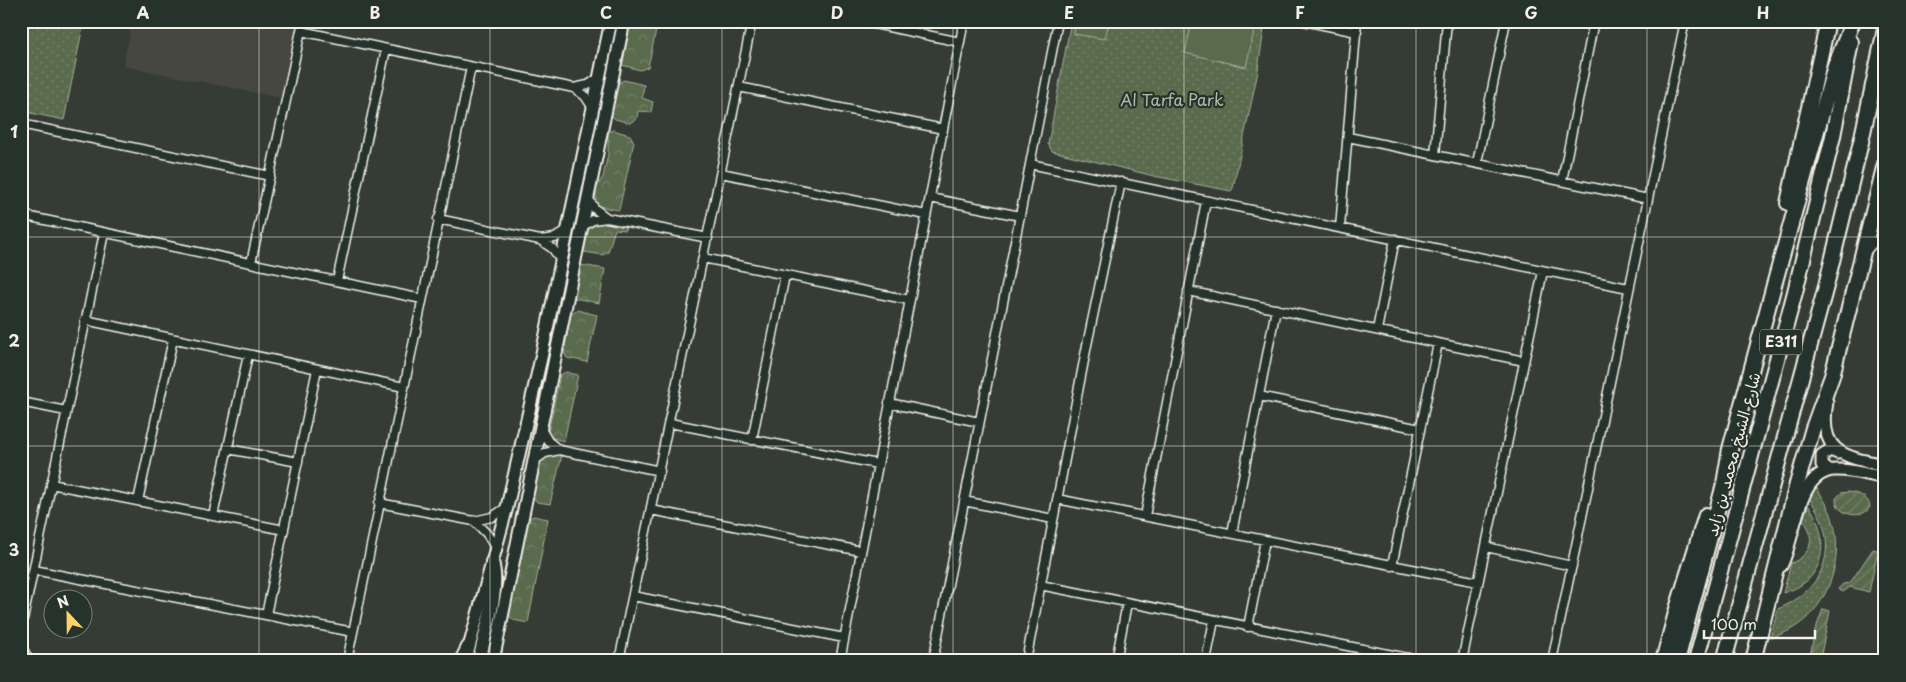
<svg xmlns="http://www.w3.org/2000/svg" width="1906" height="682" viewBox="0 0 1906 682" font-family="'Playpen Sans','Playpen Sans Arabic',sans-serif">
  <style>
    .built { fill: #44463f }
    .grass { fill: url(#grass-dots); stroke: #a7ae9b }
    .forest { fill: url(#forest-crowns); stroke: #a7ae9b }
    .garden { fill: url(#garden-furrows); stroke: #a7ae9b }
    .pitch { fill: #5a6b4e; stroke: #a7ae9b }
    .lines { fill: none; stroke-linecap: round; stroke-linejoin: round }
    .street-casing { stroke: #f4f1e8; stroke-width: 11 }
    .secondary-casing { stroke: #f4f1e8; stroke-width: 15 }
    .primary-casing { stroke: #f4f1e8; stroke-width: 16 }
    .highway-casing { stroke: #f4f1e8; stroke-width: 18 }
    .street { stroke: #26332d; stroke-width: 8 }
    .secondary { stroke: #26332d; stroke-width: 11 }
    .primary { stroke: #26332d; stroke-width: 12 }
    .highway { stroke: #26332d; stroke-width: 14 }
    .grid { fill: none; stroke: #f4f1e8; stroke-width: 1; stroke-opacity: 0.55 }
    .labels { text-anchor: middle; stroke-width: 4.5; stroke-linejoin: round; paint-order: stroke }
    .shield { fill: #26332d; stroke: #b6b8b0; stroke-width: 1 }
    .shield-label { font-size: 15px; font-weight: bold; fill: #f4f1e8 }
    .park-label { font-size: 16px; fill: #b6bbaa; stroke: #26332d }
    .street-label { font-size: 16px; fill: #f4f1e8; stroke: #26332d }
    .neatline { fill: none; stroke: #f4f1e8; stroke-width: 2 }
    .grid-label { font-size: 16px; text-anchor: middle; font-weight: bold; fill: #f4f1e8 }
  </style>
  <defs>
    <pattern id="grass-dots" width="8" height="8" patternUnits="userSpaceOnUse" patternTransform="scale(1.25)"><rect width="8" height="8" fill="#5a6b4e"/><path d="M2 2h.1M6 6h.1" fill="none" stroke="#728168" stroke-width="1.8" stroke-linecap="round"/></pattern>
    <pattern id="forest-crowns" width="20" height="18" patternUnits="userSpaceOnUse" patternTransform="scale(1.25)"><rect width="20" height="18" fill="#5a6b4e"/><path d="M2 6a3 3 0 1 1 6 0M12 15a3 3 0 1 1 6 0" fill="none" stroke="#728168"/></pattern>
    <pattern id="garden-furrows" width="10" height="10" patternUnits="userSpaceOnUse" patternTransform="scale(1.25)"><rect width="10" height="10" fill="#5a6b4e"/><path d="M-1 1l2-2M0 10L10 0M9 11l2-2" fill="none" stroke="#728168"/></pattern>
  </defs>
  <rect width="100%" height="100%" fill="#343c35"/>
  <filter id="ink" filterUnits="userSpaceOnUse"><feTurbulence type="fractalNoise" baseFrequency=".02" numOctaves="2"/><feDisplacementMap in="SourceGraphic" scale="10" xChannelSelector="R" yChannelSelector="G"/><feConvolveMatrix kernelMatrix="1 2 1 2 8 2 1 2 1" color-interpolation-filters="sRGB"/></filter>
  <g filter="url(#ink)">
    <!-- built -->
    <path class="built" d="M132,21H297L281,98L123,66Z"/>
    <!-- grass -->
    <path class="grass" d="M21,21H84L64,120L21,111Z
      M1071,21H1235L1262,27L1264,29L1257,76L1233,188L1231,191L1154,176L1052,151L1048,144Z
      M1816,486C1822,497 1830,508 1833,521C1844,558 1829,606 1795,627C1788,632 1779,635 1770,638L1778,609C1828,588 1841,542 1809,498Z
      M1808,505C1826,528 1829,568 1801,585C1796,589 1788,591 1783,593L1791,563C1811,556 1817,536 1803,520Z"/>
    <!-- forest -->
    <path class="forest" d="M631,21H658L648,67L640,70L622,65Z
      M624,80L644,85L642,98L653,102L651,112L638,111L637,118L630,123L615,119L611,115L618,83Z
      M613,130L630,135L634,142L619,210C606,208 596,208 592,195L603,177L608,154V132Z
      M599,221L626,226L625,230L615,229L608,252L603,255L584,252L587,236L584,233L585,228Z
      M581,265L605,269L599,303L574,298Z
      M577,310L597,315L587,362L567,358L564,353L571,313Z
      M566,372L578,375L564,441L553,438L548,433L560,375Z
      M555,452L562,455L550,504L537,502L533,497L538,469L536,463L541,456Z
      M533,516L548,519L528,623L513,620L509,615L528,520Z"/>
    <!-- garden -->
    <path class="garden" d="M1848,492C1858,493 1869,497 1870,507C1862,521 1835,515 1836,498L1841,493Z
      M1873,549L1878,550L1869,592L1850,587L1843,592L1838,589L1843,584L1850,583Z
      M1823,609L1830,611L1820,659L1822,661H1809L1815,631Z"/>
    <!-- pitch -->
    <path class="pitch" d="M1076,21H1109L1105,39L1074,34Z
      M1192,21H1210L1254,31L1246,67L1185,53Z"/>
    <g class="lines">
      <!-- street casing -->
      <g class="street-casing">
        <path id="street" d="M860,21L960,42
          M1304,21L1357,32
          M301,31L574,88L588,85L599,78
          M739,87L943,129
          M574,88L585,96L593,108
          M21,124L270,176
          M1348,137L1648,199
          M1435,155L1447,21
          M1477,163L1506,21
          M1030,164L1628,288
          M721,173L926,215
          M1562,181L1594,21
          M588,198L595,209L607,218
          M930,198L1020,216
          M21,215L422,299
          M438,219L540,240L553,249L561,261
          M582,227L593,220L607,218L708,238
          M1340,228L1357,21
          M540,240L555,238L568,229
          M1866,251L1874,242L1885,237
          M703,258L909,300
          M251,263L303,21
          M337,281L386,49
          M1188,291L1524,361
          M85,320L404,387
          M1377,330L1395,239
          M1259,396L1420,429
          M21,402L66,411
          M889,403L979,422
          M670,423L877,464
          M541,429L548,441L559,450
          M752,440L785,275
          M228,449L298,462
          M534,461L545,453L559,450L660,471
          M51,484L284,530
          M1057,499L1478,582
          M138,501L173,339
          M964,501L1053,519
          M379,503L474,521L492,517L507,507
          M651,510L861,551
          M213,516L248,355
          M1145,516L1206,201
          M474,521L487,534L496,549
          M1232,533L1276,309
          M1486,547L1572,566
          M1392,566L1438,343
          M34,570L353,632
          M1040,585L1423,661
          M633,596L844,638
          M266,615L317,369
          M1248,627L1265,540
          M21,629L104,233
          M21,645L29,661
          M347,661L471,67
          M619,661L752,21
          M840,661L964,21
          M933,661L1058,21
          M1026,661L1087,345L1121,182
          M1116,661L1127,603
          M1206,661L1214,620
          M1462,661L1543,271
          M1552,661L1685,21"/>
      </g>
      <!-- secondary casing -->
      <g class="secondary-casing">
        <path id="secondary" d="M1827,402C1818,453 1843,457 1885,465
          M1828,471L1822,465V455L1830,450L1838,453
          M1781,566C1796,538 1796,471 1835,470C1851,469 1869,475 1885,478
          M467,655L507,507L541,358L611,21
          M493,661L624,21"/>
      </g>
      <!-- primary casing -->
      <g class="primary-casing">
        <path id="primary" d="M21,661H22
          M461,661L468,647
          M479,661C485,633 500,590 492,562"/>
      </g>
      <!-- highway casing -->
      <g class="highway-casing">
        <path id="highway" d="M1788,203L1828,21
          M1663,661L1677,609L1706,515
          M1677,661L1724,484L1730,449L1774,285L1835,66L1853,21
          M1696,661L1795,292L1833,136L1851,42
          M1724,661L1825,290L1861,142L1885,29
          M1753,661L1797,484L1813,428L1832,376L1885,164"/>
      </g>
      <!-- street -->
      <use href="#street" class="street"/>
      <!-- secondary -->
      <use href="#secondary" class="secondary"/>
      <!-- primary -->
      <use href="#primary" class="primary"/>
      <!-- highway -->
      <use href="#highway" class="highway"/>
    </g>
  </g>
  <!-- grid -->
  <path class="grid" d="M259,21V661M490,21V661M722,21V661M953,21V661M1184,21V661M1416,21V661M1647,21V661M21,237H1885M21,446H1885"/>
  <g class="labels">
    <!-- shield labels -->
    <rect class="shield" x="1760" y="329.5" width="42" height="25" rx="4"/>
    <g class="shield-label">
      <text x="1781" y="347">E311</text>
    </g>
    <!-- park labels -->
    <g class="park-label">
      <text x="1172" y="106">Al Tarfa Park</text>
    </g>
    <!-- street labels -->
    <g class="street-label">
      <text transform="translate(1733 454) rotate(-75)" y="6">شارع الشيخ محمد بن زايد</text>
    </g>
  </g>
  <!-- margin -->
  <rect width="1906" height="682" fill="none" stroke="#26332d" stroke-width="55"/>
  <!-- north arrow -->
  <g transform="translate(68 614) rotate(338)"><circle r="24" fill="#26332d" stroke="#787f78"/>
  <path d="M0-4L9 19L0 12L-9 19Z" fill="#ffd166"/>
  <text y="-8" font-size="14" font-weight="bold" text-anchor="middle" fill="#f4f1e8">N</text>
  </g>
  <!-- scale -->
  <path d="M1704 630v8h111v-8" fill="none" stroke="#f4f1e8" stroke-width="2.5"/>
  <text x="1711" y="630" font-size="15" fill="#f4f1e8" stroke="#26332d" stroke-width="4" paint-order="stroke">100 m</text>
  <rect x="28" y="28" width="1850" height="626" class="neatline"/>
  <g class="grid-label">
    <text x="143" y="19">A</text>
    <text x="375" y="19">B</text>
    <text x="606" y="19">C</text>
    <text x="837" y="19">D</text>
    <text x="1069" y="19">E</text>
    <text x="1300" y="19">F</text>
    <text x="1531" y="19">G</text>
    <text x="1763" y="19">H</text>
    <text x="14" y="138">1</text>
    <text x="14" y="347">2</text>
    <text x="14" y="556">3</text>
  </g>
</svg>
